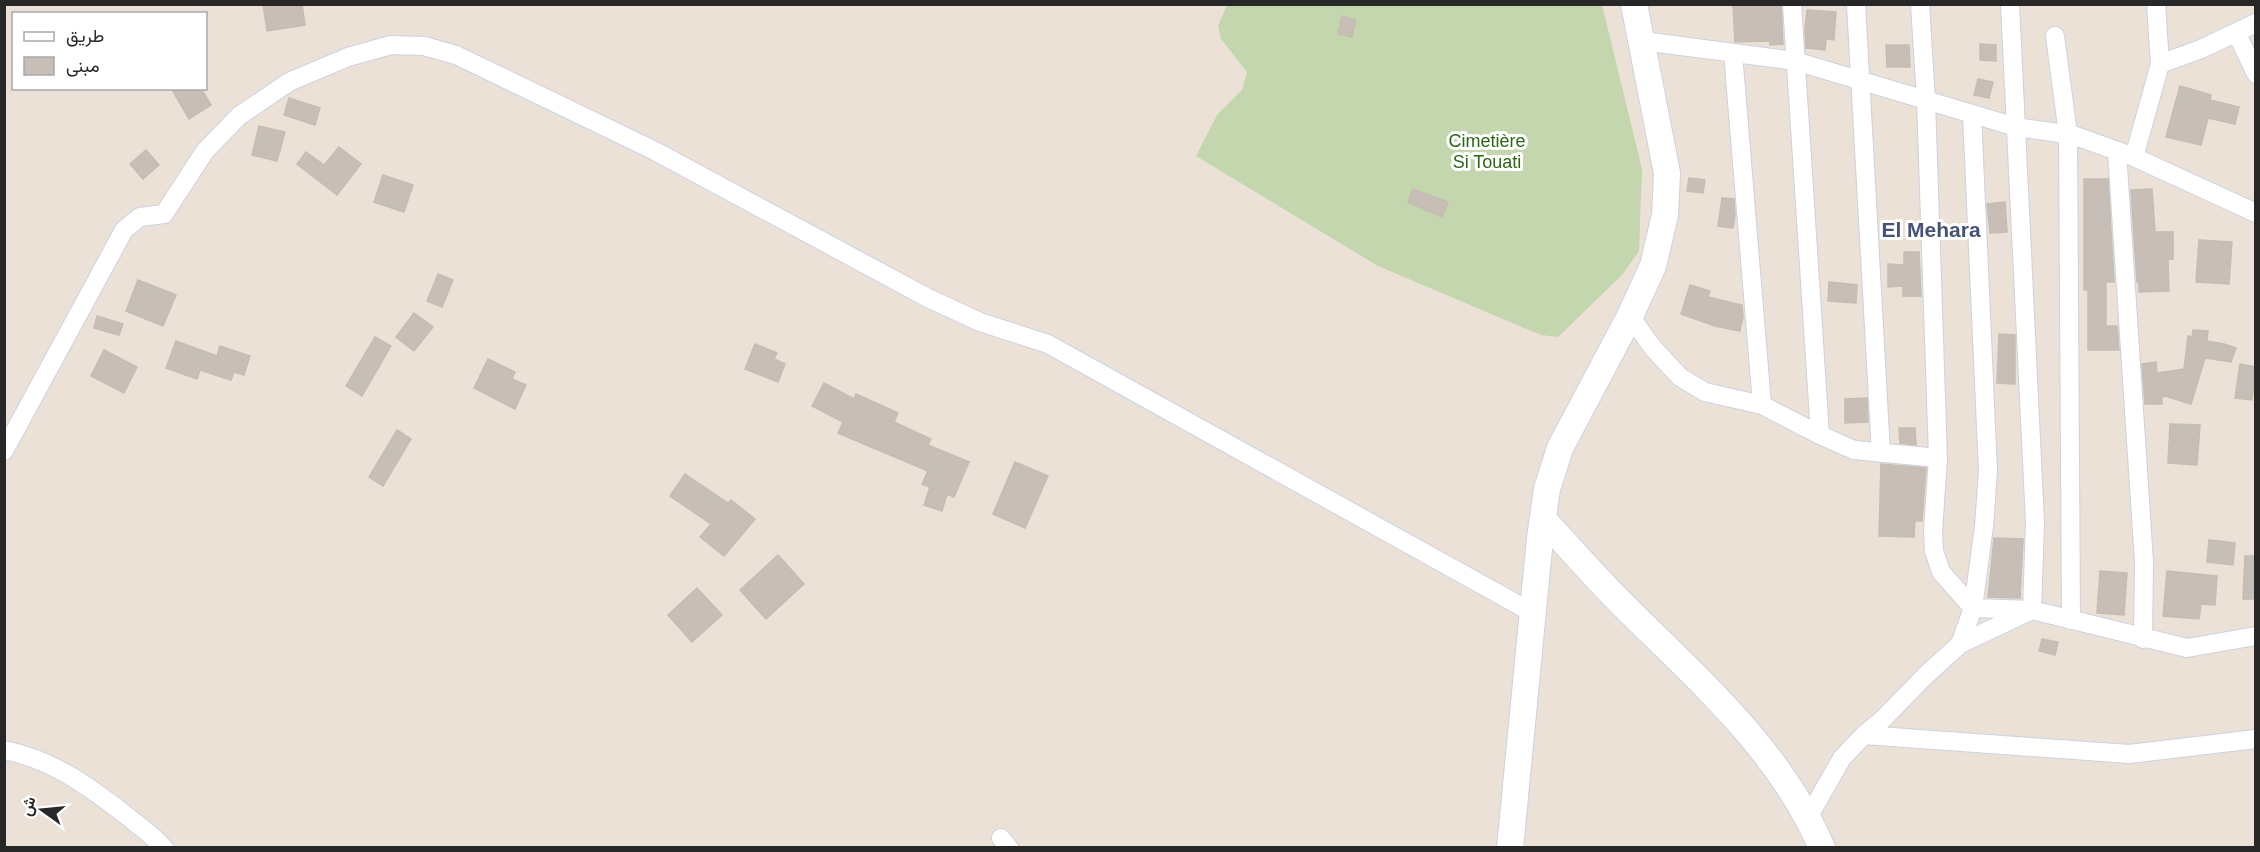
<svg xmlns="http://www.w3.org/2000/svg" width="2260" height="852" viewBox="0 0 2260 852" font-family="Helvetica,Vazirmatn,sans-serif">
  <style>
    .cemetery { fill: #c4d6ad }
    .building { fill: #c6beb7; stroke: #c6bdb1; stroke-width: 1.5 }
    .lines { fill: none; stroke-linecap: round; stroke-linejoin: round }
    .street-casing { stroke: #ccd2e1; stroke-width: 20 }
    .secondary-casing { stroke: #ccd2e1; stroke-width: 28 }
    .street { stroke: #fff; stroke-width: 18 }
    .secondary { stroke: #fff; stroke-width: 26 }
    .labels { text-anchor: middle; stroke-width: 6; stroke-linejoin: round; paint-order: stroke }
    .park-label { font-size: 18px; fill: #2b6614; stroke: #fff }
    .quarter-label { font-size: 21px; font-weight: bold; fill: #455279; stroke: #fff }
  </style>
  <rect width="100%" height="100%" fill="#ebe1d6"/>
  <!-- cemetery -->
  <path class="cemetery" d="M1227,5H1602L1642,169L1639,251L1622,275L1558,337L1541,335L1378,266L1196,156L1217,115L1242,90L1247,72L1221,39L1218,26Z"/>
  <!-- building -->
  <path class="building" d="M263,4H302L305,25L267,31Z
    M1733,4H1781L1783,44L1770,45V41L1735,42Z
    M1807,10L1836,12L1834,40L1826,39L1825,50L1806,48L1805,29Z
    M1342,16L1356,20L1352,37L1338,34Z
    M1980,44L1996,45V61L1980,60Z
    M1886,45H1909L1910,67H1887Z
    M1978,79L1993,82L1989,98L1974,95Z
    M2180,86L2211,95L2210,100L2239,107L2235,124L2208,118L2201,145L2166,137Z
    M171,88H201L211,105L189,119Z
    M289,98L320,108L315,125L284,115Z
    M259,126L285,132L277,161L252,155Z
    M339,147L361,164L337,195L297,164L306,152L324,165Z
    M146,150L159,165L143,179L130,164Z
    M383,175L413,185L404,212L374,202Z
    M1689,178L1705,180L1703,193L1687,191Z
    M2084,179H2108L2114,282H2106V326H2117L2119,350H2088V290H2084Z
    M1413,189L1448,202L1442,217L1408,202Z
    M2152,189L2155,232H2173V259H2168L2169,291L2139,292V282H2137L2131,190Z
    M1722,198L1734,199L1735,215L1733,228L1718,226Z
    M2005,202L2007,232L1990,233L1987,204Z
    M2199,240L2232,242L2229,284L2196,282Z
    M1904,252H1919L1921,296H1903V286L1888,287V264L1904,265Z
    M438,274L453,280L442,307L427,301Z
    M138,280L176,295L163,326L126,311Z
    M1829,282L1857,285L1856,303L1828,301Z
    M1690,285L1710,291L1708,297L1742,305L1743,317L1740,331L1715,326L1681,314Z
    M414,313L433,327L414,351L396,337Z
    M97,316L123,324L119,335L94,328Z
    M2193,330L2208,331L2207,341L2224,344L2236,348L2231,362L2205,358L2191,404L2162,395V404H2145L2142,364L2156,362L2157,373L2184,369L2188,336L2192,337Z
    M1999,334L2015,335V384L1997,383Z
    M375,337L391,346L362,396L346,386Z
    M176,341L217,356L220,346L250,356L244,375L234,372L231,380L200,370L197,379L166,368Z
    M755,344L777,353L774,359L785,364L778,382L745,369Z
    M104,350L137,367L124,393L91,376Z
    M488,359L515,372L512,379L526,385L515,409L474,388Z
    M2240,364L2256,367L2252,400L2235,398Z
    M824,383L854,399L856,394L898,413L894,422L931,439L928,445L969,462L954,497L947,494L942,511L924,505L930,487L922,484L928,471L838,433L843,422L812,406Z
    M1867,398L1868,422L1845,423V399Z
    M2170,424L2200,425L2197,465L2168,463Z
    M1899,428H1915L1916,445L1900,443Z
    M397,430L411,439L383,486L369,477Z
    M1015,462L1048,476L1025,528L993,514Z
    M1881,464L1926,468L1922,521H1915L1914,537L1879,536Z
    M685,474L728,503L731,500L755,519L724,556L700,537L711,524L670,496Z
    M1994,538L2023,539L2020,598L1988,597Z
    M2209,540L2235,543L2233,565L2207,562Z
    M778,555L804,584L766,619L740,590Z
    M2245,556H2256V599H2243Z
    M2100,571L2127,573L2124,615L2097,613Z
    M2167,571L2217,576L2215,605L2201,604L2199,619L2163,616Z
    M697,588L722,615L692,642L668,615Z
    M2042,639L2058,642L2055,655L2039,651Z"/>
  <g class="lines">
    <!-- street casing -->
    <g class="street-casing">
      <path id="street" d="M1792,4L1820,435
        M1856,4L1881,453
        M1920,4L1926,100L1938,458L1933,532L1934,551L1941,572L1973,608L2032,610L2187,648L2256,636
        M2237,34L2256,74
        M2055,36L2068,134L2071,620
        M1643,41L1795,61L2016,127L2073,135L2134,157L2256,213
        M1733,53L1762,405
        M2160,64L2201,49L2256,23
        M2117,151L2144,562L2143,639
        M2134,157L2160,64L2156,4
        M1630,316L1653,348L1680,377L1705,392L1762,405L1820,435L1854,450L1938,458
        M4,451L124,230L140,217L164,214L205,151L239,116L289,82L348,57L391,45L424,46L456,55L655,151L928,298L980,322L1048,344L1533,613
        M1960,644L2032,610L2035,523L2010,4
        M1864,735L1882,720L1925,676L1960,644L1973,608L1984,526L1988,471L1972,114
        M4,750C51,759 85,784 122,812C136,824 152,834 164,848
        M1809,816L1842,758L1864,735L2129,754L2256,739
        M1001,838L1009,848"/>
    </g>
    <!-- secondary casing -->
    <g class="secondary-casing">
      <path id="secondary" d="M1543,519C1569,547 1594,576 1621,603C1695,677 1780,749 1822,848
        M1510,848L1540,538L1547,489L1560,448L1630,316L1653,266L1665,215L1667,173L1634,4"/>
    </g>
    <!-- street -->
    <use href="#street" class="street"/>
    <!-- secondary -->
    <use href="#secondary" class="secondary"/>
  </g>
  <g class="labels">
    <!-- park labels -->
    <g class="park-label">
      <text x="1487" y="147">Cimetière<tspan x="1487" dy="21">Si Touati</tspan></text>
    </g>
    <!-- quarter labels -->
    <g class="quarter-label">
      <text x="1931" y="237">El Mehara</text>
    </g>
  </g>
  <!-- border -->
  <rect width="2260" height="852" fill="none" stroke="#272727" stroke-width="12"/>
  <!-- legend -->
  <rect x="12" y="12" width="195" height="78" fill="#ffffff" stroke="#a9a9a9" stroke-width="1.5"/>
  <rect x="24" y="32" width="30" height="9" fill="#ffffff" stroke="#a9a9a9" stroke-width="1.5"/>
  <text x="66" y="42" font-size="18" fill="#272727">طريق</text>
  <rect x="24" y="57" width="30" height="18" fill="#c6beb7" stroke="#a9a9a9" stroke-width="1.5"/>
  <text x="66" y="72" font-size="18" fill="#272727">مبنى</text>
  <!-- north arrow -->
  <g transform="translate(42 810) rotate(285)" stroke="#ffffff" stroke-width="4.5" paint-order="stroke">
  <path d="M0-4.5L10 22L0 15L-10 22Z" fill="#272727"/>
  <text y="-9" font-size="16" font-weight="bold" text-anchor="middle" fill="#272727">ش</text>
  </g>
</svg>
